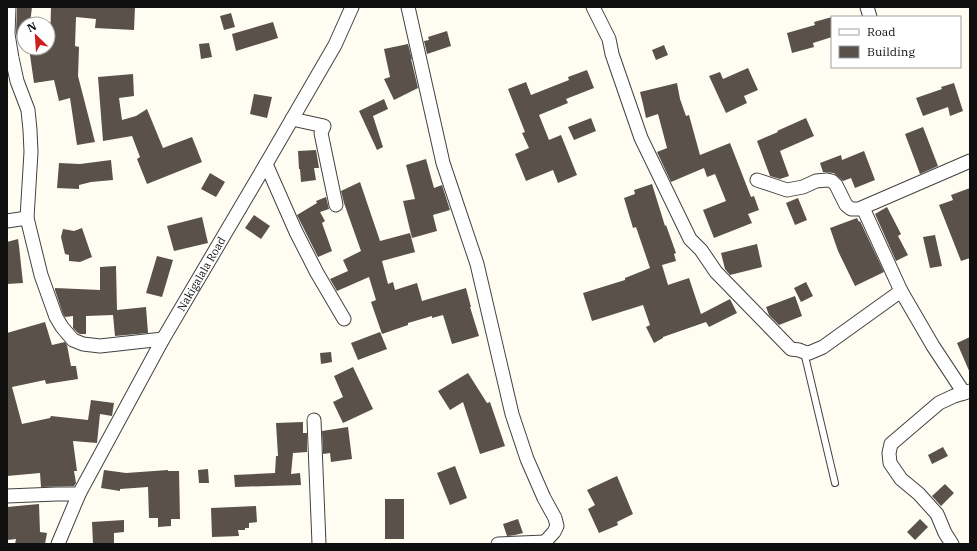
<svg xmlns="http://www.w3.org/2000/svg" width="977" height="551" viewBox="0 0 977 551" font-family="'IBM Plex Serif',serif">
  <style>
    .building { fill: #59514a }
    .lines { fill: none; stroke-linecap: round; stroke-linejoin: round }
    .lane-casing { stroke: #424242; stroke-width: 8 }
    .street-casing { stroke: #424242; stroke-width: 15 }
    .lane { stroke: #fff; stroke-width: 6 }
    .street { stroke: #fff; stroke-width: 13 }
    .labels { text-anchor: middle; stroke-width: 4; stroke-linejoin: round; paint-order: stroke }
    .street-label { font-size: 11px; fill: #0f0f0f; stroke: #fff }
  </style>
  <rect width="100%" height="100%" fill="#fffdf2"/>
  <!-- building -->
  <path class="building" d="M17,7H32L30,24H24V38H17L16,33Z
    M51,7H135L134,30L95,28L96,19L76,17L75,46L79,47L78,76L95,142L77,145L70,98L59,101L54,80L34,83L29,48H48V45H50Z
    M231,13L235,27L224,30L220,16Z
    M832,17V37L813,43L814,47L792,53L787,33L815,25L814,22Z
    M273,22L278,38L236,51L232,34Z
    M447,31L451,46L427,54L424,41L429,40L428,37Z
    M209,43L212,57L201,59L199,44Z
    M408,44L412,59H411L412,63L418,88L394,100L384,79L390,77L384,49Z
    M664,45L668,55L656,60L652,50Z
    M748,68L758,90L744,96L747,103L726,113L709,76L720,72L723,79Z
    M587,70L594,88L566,99L568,103L539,115L549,140L561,135L577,175L558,183L553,170L526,181L515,154L529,148L522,133L525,132L508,89L526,82L531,95L569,80L568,77Z
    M133,74L134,96L119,98L122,120L136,116L147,109L163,148L192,137L202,162L147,184L137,159L140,157L132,136L103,141L98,77Z
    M677,83L680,99L686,116L689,115L700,155L730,143L751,197L754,196L759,210L748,214L752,223L714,238L703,210L726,201L715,174L707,177L704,168L671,182L657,152L667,148L658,114L646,118L643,104L640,92Z
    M954,83L963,111L950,116L948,107L923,116L916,98L942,89L941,87Z
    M254,94L272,97L267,118L250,114Z
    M384,99L388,109L373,116L383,147L377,150L359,111Z
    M591,118L596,131L574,140L568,127Z
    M806,118L814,136L780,151L789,176L780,179L770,176L757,141L778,132L777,131Z
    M923,127L938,166L920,174L905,134Z
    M316,150L319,168H314L316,180L301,182L300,169H299L298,151Z
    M864,151L875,180L855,188L851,178L843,181L834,173L823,172L820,163L841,155L842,160Z
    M426,159L434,188L442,185L450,210L433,215L437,231L412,238L403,201L415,199L406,165Z
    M111,160L113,180L91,182L79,185V189L57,188L59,163L80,164Z
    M210,173L225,182L216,197L201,189Z
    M360,182L380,241L410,233L415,252L382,261L388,284L393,282L395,290L417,283L422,301L466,288L471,307H470L479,336L452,344L443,315L432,318V316L408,323V325L382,334L371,302L376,300L369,277L337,291L330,279L348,271L343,260L361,251L344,203L341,191Z
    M652,184L665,226L666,225L676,253L674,254L676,261L662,265L668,285L689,278L701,314L730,299L737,313L709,327L706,322L663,337V338L654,343L646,327L650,325L643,305L592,321L583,293L625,280V278L650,268L636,227L633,228L624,198L635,194L634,190Z
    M970,188V258L961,261L939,205L953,200L951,195Z
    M326,197L329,209L320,212L325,221L322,223L332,251L318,257L297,215L317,203L316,201Z
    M798,198L807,220L795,225L786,203Z
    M887,207L901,234L898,236L908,255L896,261L875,214Z
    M254,215L270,226L261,239L245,228Z
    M202,217L208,243L174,251L167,226Z
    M857,218L859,222L860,221L884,272L855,286L838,251L830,228Z
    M82,228L92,257L80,262L69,261V255L65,254L61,237L63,229L74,231Z
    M935,235L942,266L930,268L923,237Z
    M18,239L19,246L23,283L7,284V242Z
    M757,244L762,267L730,275L725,269L721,253Z
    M157,256L173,260L162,297L146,293Z
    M116,266L117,310L146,307L148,333L115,336L113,315L86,316V334H80L78,333L73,328V316L65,317L63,314L55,290V288L100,290V267Z
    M806,282L813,296L801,302L794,288Z
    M795,296L802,316L779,325L769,315L766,307Z
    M45,322L52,345L65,342L67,345L71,366H76L78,379L46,384L45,380L12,387L22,424L50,418L51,416L88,420L91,400L114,403L112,416L100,414L97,443L73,441L77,471H74L76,483L74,486L41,487L40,473L7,476V333Z
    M380,332L387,349L358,360L351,343Z
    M970,337V373L957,343Z
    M331,352L332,362L321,364L320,353Z
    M353,367L373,409L343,423L333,402L343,397L334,376Z
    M468,373L487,403L490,402L505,446L480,454L463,402L450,410L438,391Z
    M303,422V433H307V452L293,453L291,474L300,473L301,485L235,487L234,475L275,473L276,456H278L276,423Z
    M348,427L352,459L331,462L330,453L323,454L322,431Z
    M943,447L948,456L932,464L928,455Z
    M455,466L467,498L450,505L437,473Z
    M208,469L209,483H199L198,470Z
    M104,470L126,473L168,470V471H179L180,519H171V526L158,527V518H149L148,487L120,489V491L101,488Z
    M617,476L633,514L617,522L618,525L599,533L588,509L595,505L587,490Z
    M945,484L954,493L941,506L932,496Z
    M385,499H404V539H385Z
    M39,504L40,532L47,533L45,544H15L16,539L7,540V507Z
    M256,506L257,522L249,523V528H245V530H238L239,536L212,537L211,508Z
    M518,519L523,533L515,535L507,536L503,524Z
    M920,519L928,527L915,540L907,532Z
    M124,520V532L114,533V544H93L92,522Z"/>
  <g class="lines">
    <!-- lane casing -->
    <g class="lane-casing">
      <path id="lane" d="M804,352L835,483"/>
    </g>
    <!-- street casing -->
    <g class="street-casing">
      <g id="street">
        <path d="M9,7L8,34L12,58L17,81L28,110L30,130L31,152L27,218L41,275L56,317L62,327L73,340L83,344L100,346L163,339"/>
        <path d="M408,7L443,163L477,264L512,414L527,459L544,498L555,518L557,526L554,532L545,542L546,544"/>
        <path d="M593,7L609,39L612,54L641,138L690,239L701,250L716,272L791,349L799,350L804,352L809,353L823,347L901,291"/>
        <path d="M867,7L870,17"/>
        <path d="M292,119L324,126L321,133L336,205"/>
        <path d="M266,164L296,232L317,273L344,319"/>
        <path d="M757,180L787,190L803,187L816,181L827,180L832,181L836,185L846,205L851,209H859L970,161"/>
        <path d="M863,208L901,291L933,346L964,393L970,391"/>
        <path d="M7,221L27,218"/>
        <path d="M314,420L319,544"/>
        <path d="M7,496L57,494H79"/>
        <path id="s1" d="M58,544L79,494L163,339L266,164L335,45L352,7"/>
        <path d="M498,544L545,542"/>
        <path d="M952,544L945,533L937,514L919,494L901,479L890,463L889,453L891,444L939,403L954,396L964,393"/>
      </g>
    </g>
    <!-- lane -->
    <use href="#lane" class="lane"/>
    <!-- street -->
    <use href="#street" class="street"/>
  </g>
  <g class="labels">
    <!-- street labels -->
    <g class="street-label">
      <text dy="4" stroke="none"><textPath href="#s1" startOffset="306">Nakigalala Road</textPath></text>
    </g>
  </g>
  <!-- border -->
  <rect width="977" height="551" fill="none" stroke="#0f0f0f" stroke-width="16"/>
  <!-- legend -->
  <rect x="831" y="16" width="130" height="52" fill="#ffffff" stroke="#9f9f9f"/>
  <rect x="839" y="29" width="20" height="6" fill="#ffffff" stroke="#9f9f9f"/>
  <text x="867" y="36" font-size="12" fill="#0f0f0f">Road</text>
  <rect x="839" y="46" width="20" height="12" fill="#59514a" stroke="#9f9f9f"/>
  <text x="867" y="56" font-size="12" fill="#0f0f0f">Building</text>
  <!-- north arrow -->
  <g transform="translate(36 36) rotate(335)"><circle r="19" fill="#ffffff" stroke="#9f9f9f"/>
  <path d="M0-3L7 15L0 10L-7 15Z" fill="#cd201a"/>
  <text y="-6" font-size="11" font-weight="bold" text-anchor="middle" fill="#0f0f0f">N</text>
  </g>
</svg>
